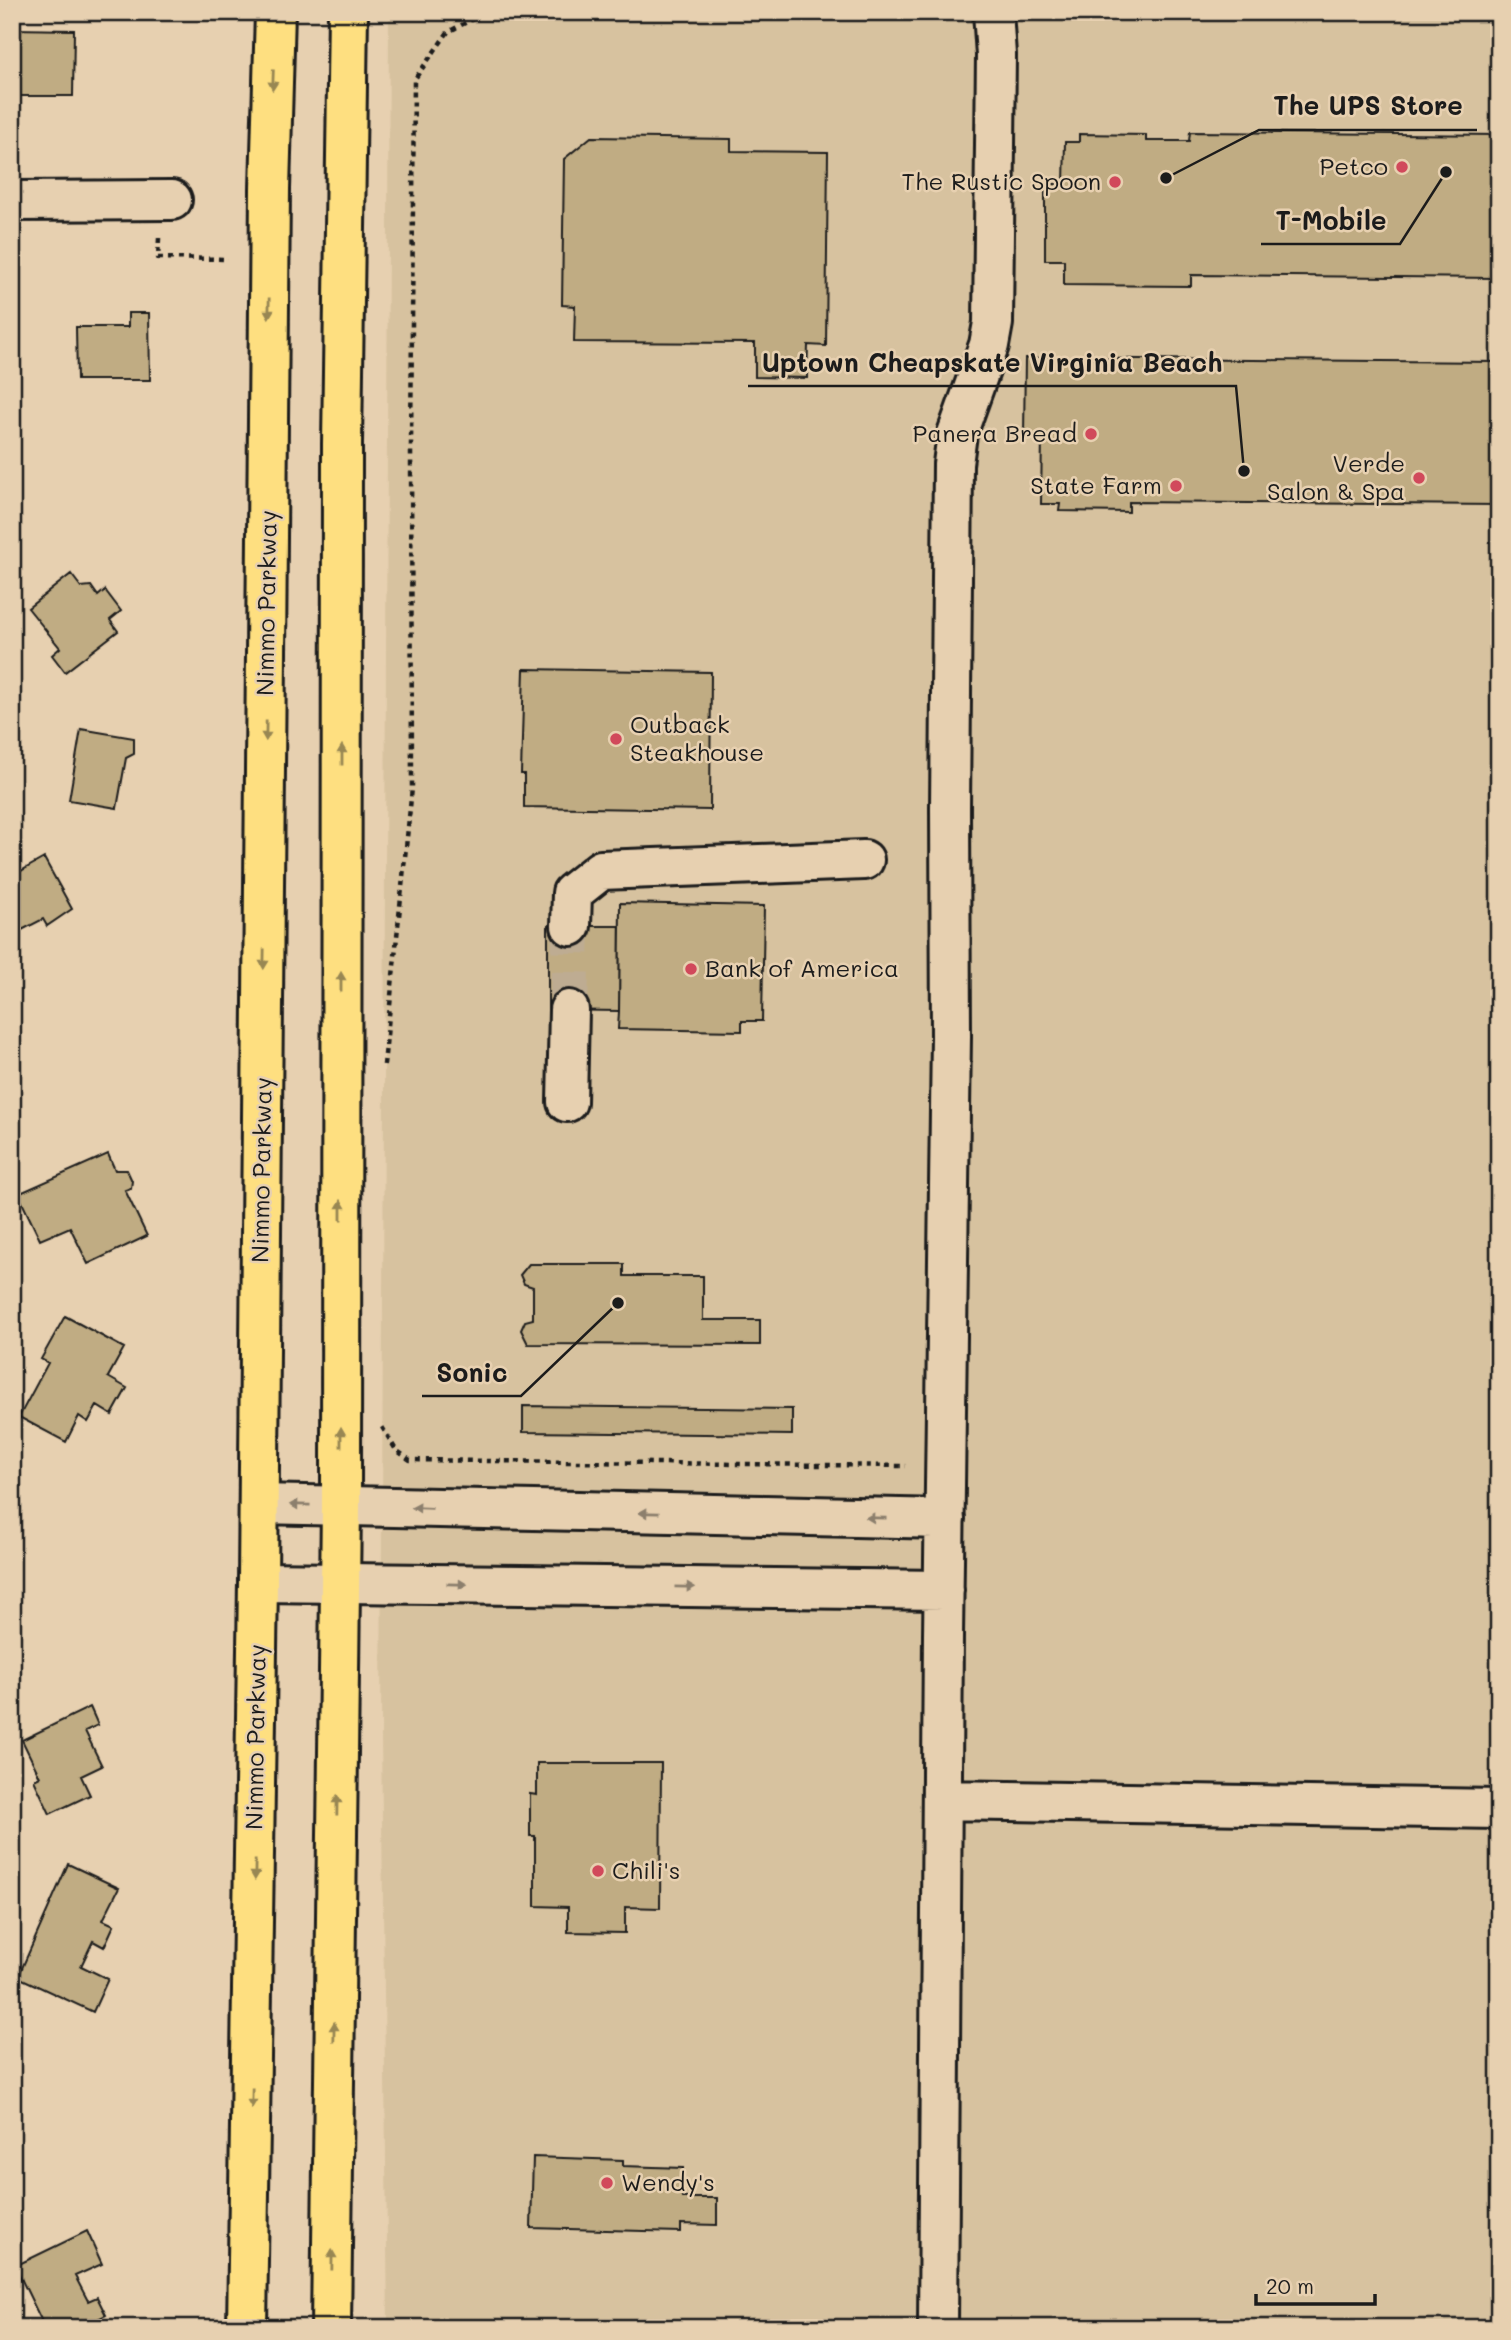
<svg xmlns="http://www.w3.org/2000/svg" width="1511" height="2340" viewBox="0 0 1511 2340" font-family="Mali,sans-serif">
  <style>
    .built { fill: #d7c29f }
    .building { fill: #c0ac83; stroke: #1c1c1c; stroke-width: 2 }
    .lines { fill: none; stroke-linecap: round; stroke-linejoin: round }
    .minor-tunnel { stroke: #beac92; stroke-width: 38; stroke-dasharray: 38 19; stroke-linecap: butt }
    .minor-casing { stroke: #1c1c1c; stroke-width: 44 }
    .major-casing { stroke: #1c1c1c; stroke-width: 44 }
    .path { stroke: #1c1c1c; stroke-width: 4.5; stroke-dasharray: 5 5; stroke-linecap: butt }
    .minor { stroke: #e7d0b0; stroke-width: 38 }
    .major { stroke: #fedf80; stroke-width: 38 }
    .oneway { fill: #988753 }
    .oneway2 { fill: #8c7f6d }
    .poi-dot { fill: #d1495b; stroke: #e7d0b0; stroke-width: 2.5 }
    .labels { text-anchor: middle; stroke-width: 5; stroke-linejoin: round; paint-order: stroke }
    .poi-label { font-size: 24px; fill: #1c1c1c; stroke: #e7d0b0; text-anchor: end }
    .street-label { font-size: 24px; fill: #1c1c1c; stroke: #e7d0b0 }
    .leader { fill: none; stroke: #1c1c1c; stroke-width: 2.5 }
    .callout-dot { fill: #1c1c1c; stroke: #e7d0b0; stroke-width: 2.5 }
    .callout-label { font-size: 26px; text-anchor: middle; font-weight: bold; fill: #1c1c1c; stroke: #e7d0b0; stroke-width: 5; stroke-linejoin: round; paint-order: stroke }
  </style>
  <rect width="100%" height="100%" fill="#e7d0b0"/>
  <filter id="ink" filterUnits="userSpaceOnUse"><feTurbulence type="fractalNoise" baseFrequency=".0143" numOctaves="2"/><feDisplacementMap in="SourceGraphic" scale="14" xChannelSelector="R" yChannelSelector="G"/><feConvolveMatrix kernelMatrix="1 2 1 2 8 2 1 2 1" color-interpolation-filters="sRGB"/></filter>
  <g filter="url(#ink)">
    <!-- built -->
    <path class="built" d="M389,12H1499V2328H388L381,1735Z"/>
    <!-- building -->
    <path class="building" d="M12,29L74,30L73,96H12Z
      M1190,132L1499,135V278L1191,275V286L1064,285V260H1045V184H1064L1065,142H1079V134L1146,135V141H1189Z
      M591,137L731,139V151L828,152L826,346L808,345L807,378L755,377V343L574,342L575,306L562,305L564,159Z
      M128,313H149L150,380H77L76,327H128Z
      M1025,358L1499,362V505L1129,502V512L1059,511L1060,504H1041L1042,435H1024Z
      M71,574L81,587L91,586L98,596L105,590L121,611L110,620L118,631L65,672L52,655L60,648L28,608Z
      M524,669L711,672L710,810L524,807V774H521Z
      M81,729L134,738V754L126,758L117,808L69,800Z
      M44,858L72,909L47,926L43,919L12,935V868L16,866L19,872Z
      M620,903L764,906L762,1021H742V1031L618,1029L619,1011Z
      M548,926H620L619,1011L548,1010Z
      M108,1154L115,1170H127L132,1181L131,1188L125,1190L147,1236L88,1264L70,1227L40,1240L18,1194Z
      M529,1264H624V1276H703V1320H760V1345L528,1344L521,1330L525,1321L533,1319V1287L524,1284L520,1275Z
      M65,1316L124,1348L108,1377L127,1388L112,1415L97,1406L88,1422L79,1416L66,1442L19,1417L48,1363L41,1359Z
      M523,1406L792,1409V1435L523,1432Z
      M90,1707L98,1725L85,1731L102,1766L81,1776L90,1795L50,1814L34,1780L40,1777L22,1740Z
      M537,1763H661L660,1908L625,1907V1933L568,1932V1907L535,1906V1836H530V1794L537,1795Z
      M68,1864L119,1888L103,1920L114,1925L104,1947L93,1941L81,1966L108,1979L93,2012L18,1977Z
      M533,2157L623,2160V2166L683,2168L682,2198H717V2225L681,2224V2232L531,2228Z
      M87,2231L102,2264L75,2276L88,2301L97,2297L106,2315L94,2321L98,2328H45L15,2266Z"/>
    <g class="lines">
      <!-- minor-tunnel -->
      <path class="minor-tunnel" d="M569,1010L571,926"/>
      <!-- minor casing -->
      <g class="minor-casing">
        <path id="minor" d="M12,201L172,200
          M571,926L572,893L601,870L864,860
          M567,1102L569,1010
          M259,1504L945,1519
          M258,1582L944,1590
          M942,1800L1499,1809
          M938,2328L943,1636L951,1036L950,809L953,464L957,434L989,345L993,323L996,55L993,12"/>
      </g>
      <!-- major casing -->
      <g class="major-casing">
        <path id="major" d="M247,2328L258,1582L270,189L275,12
          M331,2328L341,1506L342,444L348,12"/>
      </g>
      <!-- path -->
      <path class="path" d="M159,238L158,258L228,259
        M384,1065L412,788L411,445L414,80L448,32L486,12
        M382,1427L396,1450L410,1460L906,1466"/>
      <!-- minor -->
      <use href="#minor" class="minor"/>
      <!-- major -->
      <use href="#major" class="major"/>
    </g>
    <!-- one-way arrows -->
    <defs><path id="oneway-solid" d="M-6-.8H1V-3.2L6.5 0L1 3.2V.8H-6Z" transform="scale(1.75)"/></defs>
    <g class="oneway">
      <use href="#oneway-solid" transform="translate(273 80) rotate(92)"/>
      <use href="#oneway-solid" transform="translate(269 308) rotate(91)"/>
      <use href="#oneway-solid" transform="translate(266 731) rotate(91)"/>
      <use href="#oneway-solid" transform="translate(342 755) rotate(-90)"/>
      <use href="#oneway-solid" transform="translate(264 959) rotate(91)"/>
      <use href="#oneway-solid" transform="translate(341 982) rotate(-90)"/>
      <use href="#oneway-solid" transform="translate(341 1210) rotate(-90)"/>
      <use href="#oneway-solid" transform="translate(341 1437) rotate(-90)"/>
      <use href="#oneway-solid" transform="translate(337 1805) rotate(-89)"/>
      <use href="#oneway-solid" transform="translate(255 1870) rotate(91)"/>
      <use href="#oneway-solid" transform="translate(334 2032) rotate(-89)"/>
      <use href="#oneway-solid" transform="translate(252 2098) rotate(91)"/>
      <use href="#oneway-solid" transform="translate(332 2260) rotate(-89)"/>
    </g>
    <g class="oneway2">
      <use href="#oneway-solid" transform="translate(300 1505) rotate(-179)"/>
      <use href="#oneway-solid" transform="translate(422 1508) rotate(-178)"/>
      <use href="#oneway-solid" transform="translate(649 1513) rotate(-179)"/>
      <use href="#oneway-solid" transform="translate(876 1518) rotate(-179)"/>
      <use href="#oneway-solid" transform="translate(457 1584) rotate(1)"/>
      <use href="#oneway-solid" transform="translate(685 1587) rotate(1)"/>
    </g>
  </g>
  <!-- markers -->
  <g class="poi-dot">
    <circle cx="1402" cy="167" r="7"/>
    <circle cx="1115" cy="182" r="7"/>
    <circle cx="1091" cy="434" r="7"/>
    <circle cx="1419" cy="478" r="7"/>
    <circle cx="1176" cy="486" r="7"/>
    <circle cx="616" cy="739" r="7"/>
    <circle cx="691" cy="969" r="7"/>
    <circle cx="598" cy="1871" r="7"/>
    <circle cx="607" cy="2183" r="7"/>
  </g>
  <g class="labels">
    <!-- poi labels -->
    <g class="poi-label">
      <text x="1388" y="175">Petco</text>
      <text x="1101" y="190">The Rustic Spoon</text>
      <text x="1077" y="442">Panera Bread</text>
      <text x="1405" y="472">Verde<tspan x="1405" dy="28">Salon &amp; Spa</tspan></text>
      <text x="1162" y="494">State Farm</text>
      <text x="630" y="733" text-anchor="start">Outback<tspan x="630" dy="28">Steakhouse</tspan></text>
      <text x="705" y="977" text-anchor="start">Bank of America</text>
      <text x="612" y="1879" text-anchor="start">Chili's</text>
      <text x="621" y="2191" text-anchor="start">Wendy's</text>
    </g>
    <!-- street labels -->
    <g class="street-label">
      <text transform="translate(267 603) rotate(-89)" y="8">Nimmo Parkway</text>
      <text transform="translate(262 1170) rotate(-89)" y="8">Nimmo Parkway</text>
      <text transform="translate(256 1737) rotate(-89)" y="8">Nimmo Parkway</text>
    </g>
  </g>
  <!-- callouts -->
  <path class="leader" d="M1166 178L1259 130H1477M1446 172L1400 244H1261M1244 471L1236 386H748M618 1303L521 1396H422"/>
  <g class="callout-dot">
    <circle cx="1166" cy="178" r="7"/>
    <circle cx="1446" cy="172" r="7"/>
    <circle cx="1244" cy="471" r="7"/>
    <circle cx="618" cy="1303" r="7"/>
  </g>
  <g class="callout-label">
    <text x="1368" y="115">The UPS Store</text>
    <text x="1331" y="230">T-Mobile</text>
    <text x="992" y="372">Uptown Cheapskate Virginia Beach</text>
    <text x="472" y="1382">Sonic</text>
  </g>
  <!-- margin -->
  <rect width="1511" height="2340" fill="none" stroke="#e7d0b0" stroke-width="42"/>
  <rect x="21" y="21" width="1469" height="2298" fill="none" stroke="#1c1c1c" stroke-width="2.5" filter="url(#ink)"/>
  <!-- scale -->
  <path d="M1256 2294v10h119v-10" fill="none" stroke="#1c1c1c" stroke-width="3.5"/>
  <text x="1266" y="2294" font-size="21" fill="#1c1c1c" stroke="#e7d0b0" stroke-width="5" paint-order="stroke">20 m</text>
</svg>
